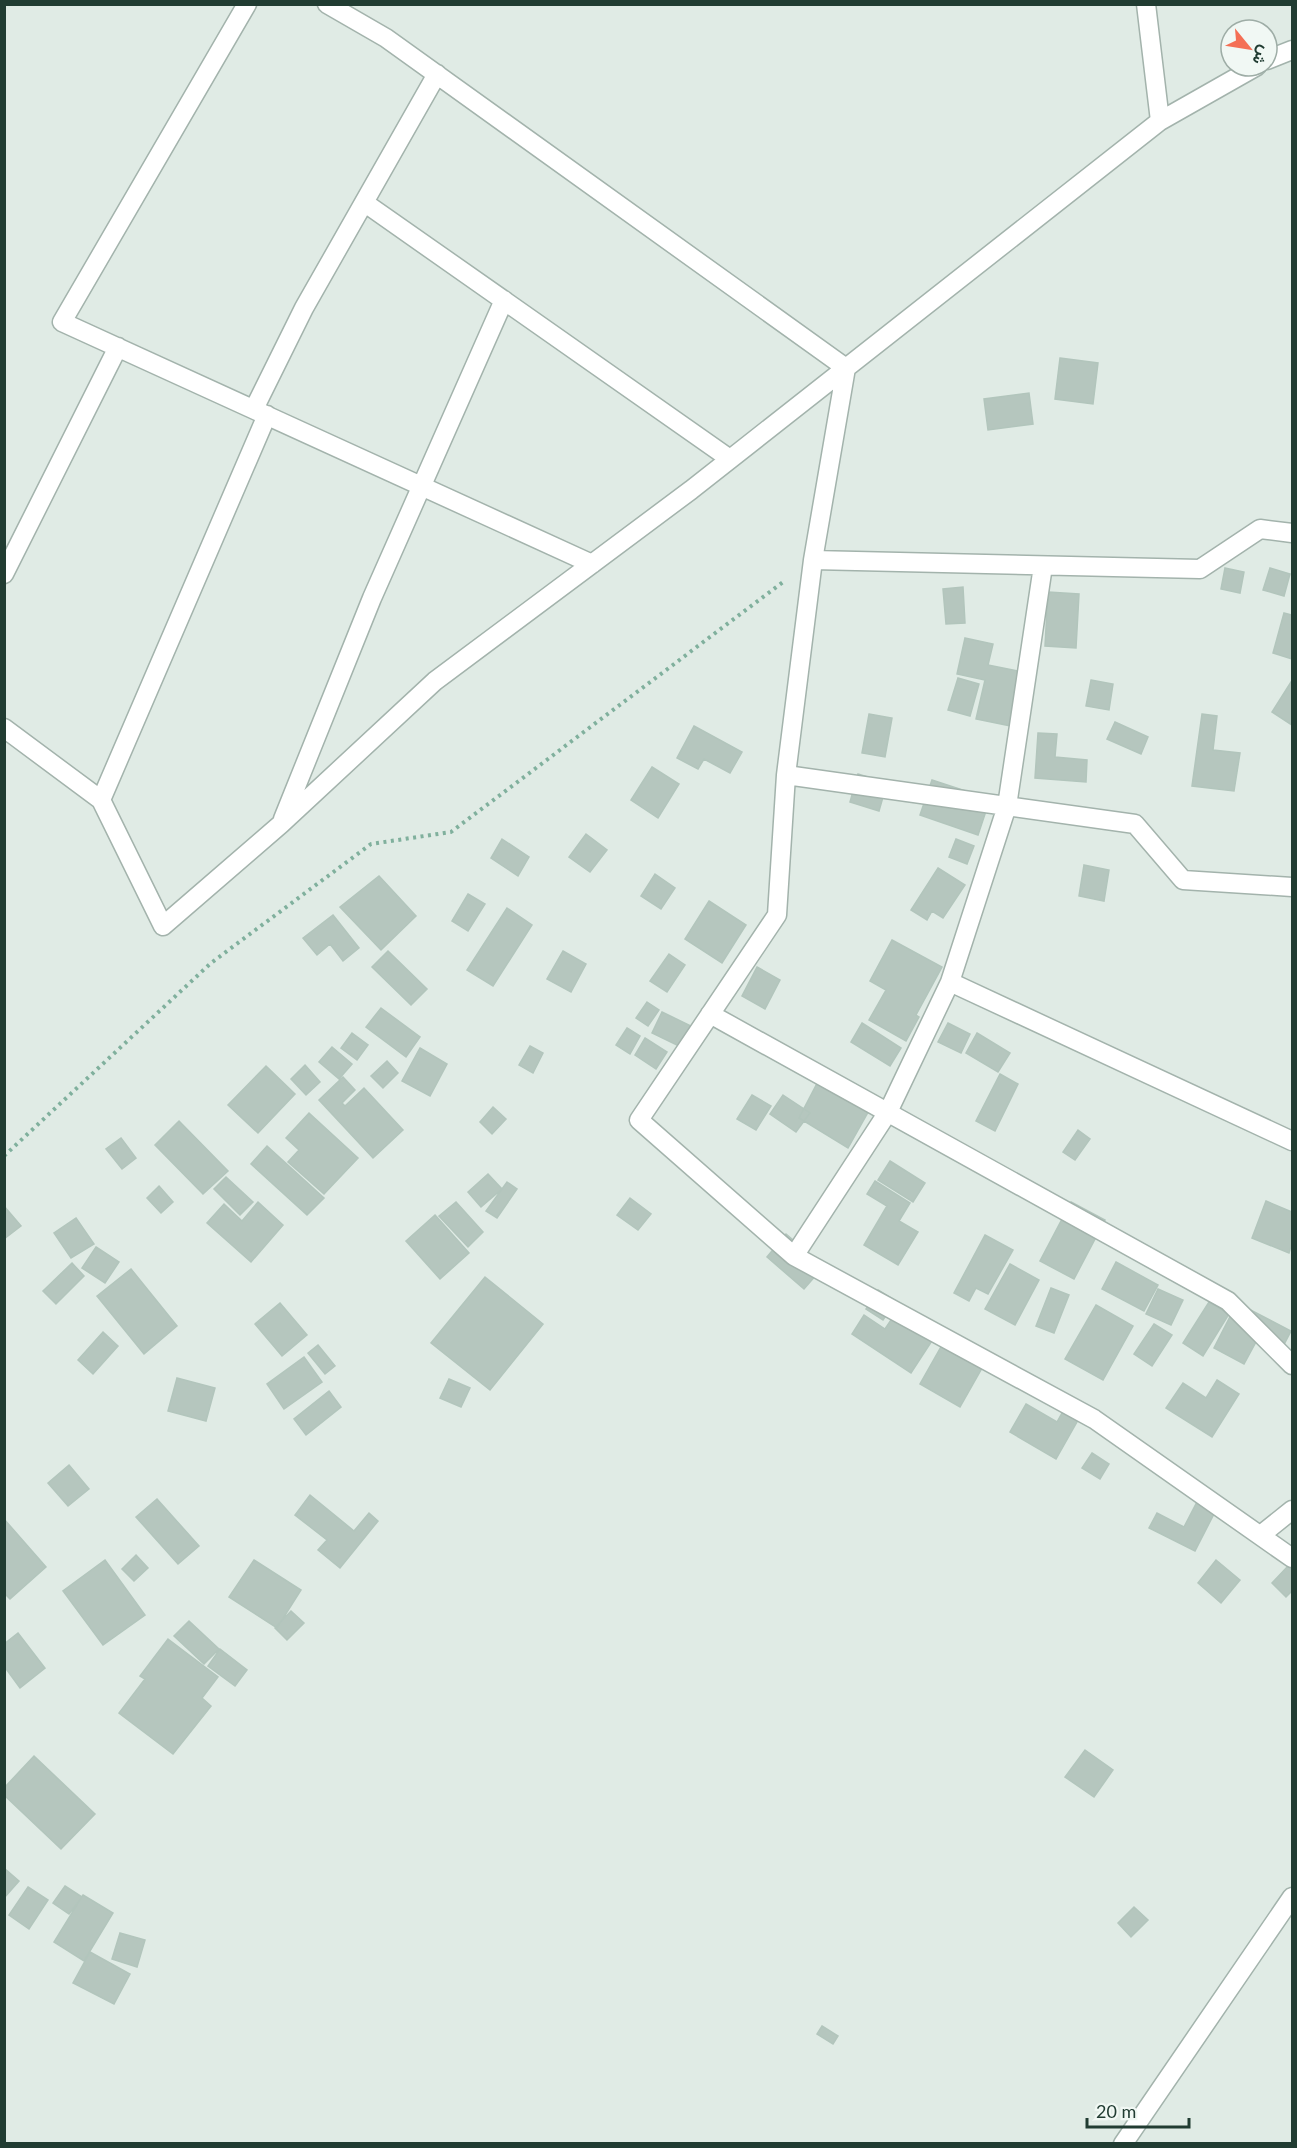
<svg xmlns="http://www.w3.org/2000/svg" width="1297" height="2148" viewBox="0 0 1297 2148" font-family="Lato,Vazirmatn,sans-serif">
  <style>
    .building { fill: #b5c6be; stroke: #b2c5bc; stroke-width: 1.5 }
    .lines { fill: none; stroke-linecap: round; stroke-linejoin: round }
    .street-casing { stroke: #a3b3ac; stroke-width: 21 }
    .path { stroke: #80b09d; stroke-width: 4; stroke-dasharray: 3 4.5; stroke-linecap: butt }
    .street { stroke: #fff; stroke-width: 18 }
  </style>
  <rect width="100%" height="100%" fill="#e0ebe5"/>
  <!-- building -->
  <path class="building" d="M1060,358L1098,363L1093,404L1055,399Z
    M1029,393L1033,424L988,430L984,399Z
    M1225,568L1244,572L1240,593L1221,589Z
    M1270,568L1290,574L1284,596L1263,590Z
    M963,587L965,623L946,624L943,589Z
    M1048,592L1079,594L1076,648L1045,646Z
    M1284,613L1292,615V659L1273,653Z
    M965,638L993,644L988,665L1028,673L1016,727L976,719L985,680L957,674Z
    M958,678L979,684L970,716L948,710Z
    M1091,680L1113,684L1109,710L1086,706Z
    M1291,682L1292,683V725L1272,712Z
    M869,714L892,718L885,757L862,753Z
    M1202,714L1217,716L1213,750L1240,753L1234,791L1192,786Z
    M1115,722L1148,737L1141,754L1107,739Z
    M694,726L742,752L730,773L704,759L698,769L677,758Z
    M1038,733L1057,734L1055,757L1087,760L1086,782L1035,778Z
    M652,767L679,784L658,818L631,800Z
    M858,774L887,783L879,811L850,802Z
    M932,780L990,799L978,835L920,815Z
    M586,834L607,850L590,872L569,857Z
    M502,839L529,857L518,876L491,858Z
    M956,839L974,846L967,864L949,857Z
    M1084,865L1109,870L1104,901L1079,896Z
    M938,868L965,885L943,918L932,911L927,920L911,910Z
    M655,874L675,888L661,909L641,896Z
    M379,876L416,916L381,950L340,907Z
    M468,894L485,904L468,931L452,921Z
    M709,901L746,925L722,963L685,939Z
    M507,908L532,925L493,986L467,970Z
    M333,915L359,948L343,961L330,944L317,955L303,938Z
    M892,940L942,967L916,1015L919,1017L906,1041L869,1020L886,990L870,981Z
    M388,951L427,989L411,1005L372,967Z
    M563,951L586,964L571,992L547,979Z
    M669,954L685,965L667,992L650,981Z
    M757,967L780,980L765,1009L742,996Z
    M647,1002L659,1010L648,1026L636,1018Z
    M381,1008L420,1037L406,1057L366,1027Z
    M662,1012L691,1026L681,1047L652,1033Z
    M862,1023L901,1048L890,1066L851,1042Z
    M948,1023L970,1034L961,1053L938,1042Z
    M627,1028L640,1036L630,1054L616,1045Z
    M352,1033L368,1045L357,1060L341,1048Z
    M977,1033L1010,1053L998,1072L966,1053Z
    M645,1038L667,1052L656,1069L635,1055Z
    M530,1046L543,1053L533,1073L519,1065Z
    M332,1047L352,1064L339,1079L319,1062Z
    M420,1048L447,1064L430,1096L402,1081Z
    M387,1061L398,1073L383,1088L371,1076Z
    M305,1065L320,1082L306,1095L291,1079Z
    M266,1066L295,1094L258,1133L228,1105Z
    M824,1070L876,1098L848,1148L799,1118Z
    M1000,1074L1018,1084L995,1131L976,1121Z
    M343,1077L355,1090L342,1103L345,1106L364,1088L403,1130L373,1158L319,1100Z
    M752,1095L771,1106L756,1130L737,1119Z
    M783,1095L810,1113L796,1132L770,1114Z
    M493,1107L506,1119L492,1134L480,1122Z
    M309,1113L358,1158L324,1194L288,1162L299,1150L286,1138Z
    M179,1121L228,1171L203,1194L155,1145Z
    M1078,1130L1090,1139L1075,1160L1063,1152Z
    M121,1138L136,1158L122,1169L106,1149Z
    M267,1146L324,1198L307,1215L251,1164Z
    M890,1161L925,1183L913,1202L878,1180Z
    M488,1174L502,1189L481,1207L468,1192Z
    M226,1177L253,1202L240,1215L214,1189Z
    M875,1181L910,1203L899,1221L918,1232L898,1265L864,1245L887,1206L867,1194Z
    M507,1182L517,1189L497,1218L486,1211Z
    M159,1186L173,1202L161,1213L147,1198Z
    M630,1198L651,1214L638,1230L617,1215Z
    M1266,1201L1292,1212V1243L1289,1253L1252,1238Z
    M258,1202L283,1225L251,1262L207,1223L224,1204L242,1221Z
    M456,1202L483,1232L468,1247L439,1216Z
    M1071,1202L1105,1220L1074,1279L1040,1261Z
    M4,1206L21,1226L4,1239Z
    M435,1215L469,1253L440,1279L406,1241Z
    M76,1218L94,1244L71,1258L54,1233Z
    M786,1234L824,1266L804,1289L767,1257Z
    M985,1235L1013,1250L988,1294L976,1288L969,1301L954,1293Z
    M96,1247L119,1262L105,1283L82,1268Z
    M1116,1262L1158,1285L1144,1311L1102,1289Z
    M72,1263L84,1276L56,1304L43,1291Z
    M1010,1264L1039,1280L1015,1325L985,1309Z
    M131,1269L177,1326L144,1354L97,1296Z
    M485,1277L543,1324L490,1390L431,1343Z
    M1051,1288L1069,1295L1054,1333L1036,1326Z
    M1158,1289L1183,1300L1171,1325L1146,1314Z
    M878,1290L896,1301L883,1320L866,1309Z
    M1209,1302L1229,1314L1203,1356L1183,1343Z
    M280,1303L307,1335L282,1356L255,1324Z
    M1237,1303L1291,1331L1279,1354L1256,1342L1244,1364L1214,1348Z
    M901,1305L939,1330L911,1373L852,1334L864,1315L885,1329Z
    M1096,1305L1133,1326L1103,1380L1065,1359Z
    M1154,1324L1172,1335L1152,1366L1134,1354Z
    M103,1332L118,1346L93,1374L78,1360Z
    M946,1338L986,1361L960,1407L920,1384Z
    M318,1345L335,1366L325,1374L308,1353Z
    M304,1357L322,1382L284,1409L267,1384Z
    M177,1378L215,1388L206,1421L168,1411Z
    M449,1379L470,1388L461,1407L440,1398Z
    M1217,1380L1239,1394L1212,1437L1166,1408L1183,1383L1206,1398Z
    M329,1391L341,1407L306,1435L294,1419Z
    M1026,1404L1057,1422L1067,1404L1082,1413L1056,1459L1010,1432Z
    M1092,1453L1109,1464L1100,1479L1082,1468Z
    M69,1465L89,1489L68,1506L48,1483Z
    M310,1495L354,1531L369,1513L378,1521L340,1568L318,1550L327,1540L295,1515Z
    M1199,1498L1217,1508L1195,1551L1149,1528L1157,1513L1184,1527Z
    M157,1499L199,1546L178,1564L136,1517Z
    M4,1519L46,1567L10,1599L4,1593Z
    M136,1555L148,1568L134,1581L122,1569Z
    M105,1560L145,1615L103,1645L63,1591Z
    M254,1560L301,1590L277,1628L229,1597Z
    M1216,1560L1240,1580L1221,1603L1198,1583Z
    M1288,1566L1292,1570V1591L1286,1597L1272,1583Z
    M291,1611L304,1623L287,1640L275,1628Z
    M189,1621L219,1649L204,1664L174,1636Z
    M18,1633L45,1668L20,1688L4,1666V1644Z
    M168,1639L218,1677L202,1698L211,1706L173,1754L119,1713L145,1679L140,1676Z
    M220,1649L247,1670L235,1686L208,1666Z
    M1085,1750L1113,1770L1094,1797L1065,1777Z
    M34,1756L95,1814L61,1849L4,1795V1788Z
    M4,1868L19,1881L4,1898Z
    M65,1886L82,1897L69,1914L53,1903Z
    M28,1887L48,1900L29,1929L9,1915Z
    M83,1895L113,1913L84,1961L54,1942Z
    M1134,1907L1148,1920L1131,1937L1118,1923Z
    M120,1933L145,1940L137,1967L112,1959Z
    M90,1952L130,1974L114,2004L73,1983Z
    M822,2026L838,2036L833,2044L817,2034Z"/>
  <g class="lines">
    <!-- street casing -->
    <g class="street-casing">
      <path id="street" d="M247,4L62,322L592,564
        M327,4L386,38L846,368L813,560L786,775L777,915L639,1120L794,1256L1094,1419L1292,1558
        M1146,4L1160,121
        M1267,60L1292,50
        M365,203L730,459
        M254,409L304,308L437,74
        M267,415L101,800L163,926L281,824L435,681L691,490L1160,121L1257,66
        M813,560L1200,569L1260,529L1292,533
        M4,574L118,347
        M4,728L101,800
        M786,775L1135,824L1183,880L1292,887
        M283,819L372,598L504,300
        M950,982L1292,1141
        M710,1014L1228,1301L1292,1365
        M794,1256L888,1112L950,982L1007,806L1043,566
        M1262,1534L1292,1510
        M1123,2144L1292,1897"/>
    </g>
    <!-- path -->
    <path class="path" d="M4,1156L211,963L371,844L451,832L783,582"/>
    <!-- street -->
    <use href="#street" class="street"/>
  </g>
  <!-- border -->
  <rect width="1297" height="2148" fill="none" stroke="#213c32" stroke-width="12"/>
  <!-- north arrow -->
  <g transform="translate(1249 48) rotate(120)"><circle r="28" fill="#f1f8f4" stroke="#9eada6" stroke-width="1.5"/>
  <path d="M0-4.5L10 22L0 15L-10 22Z" fill="#f46f55"/>
  <text y="-9" font-size="16" font-weight="bold" text-anchor="middle" fill="#213c32">ش</text>
  </g>
  <!-- scale -->
  <path d="M1087 2118v9h102v-9" fill="none" stroke="#213c32" stroke-width="3"/>
  <text x="1096" y="2118" font-size="18" fill="#213c32" stroke="#f1f8f4" stroke-width="4.5" paint-order="stroke">20 m</text>
</svg>
